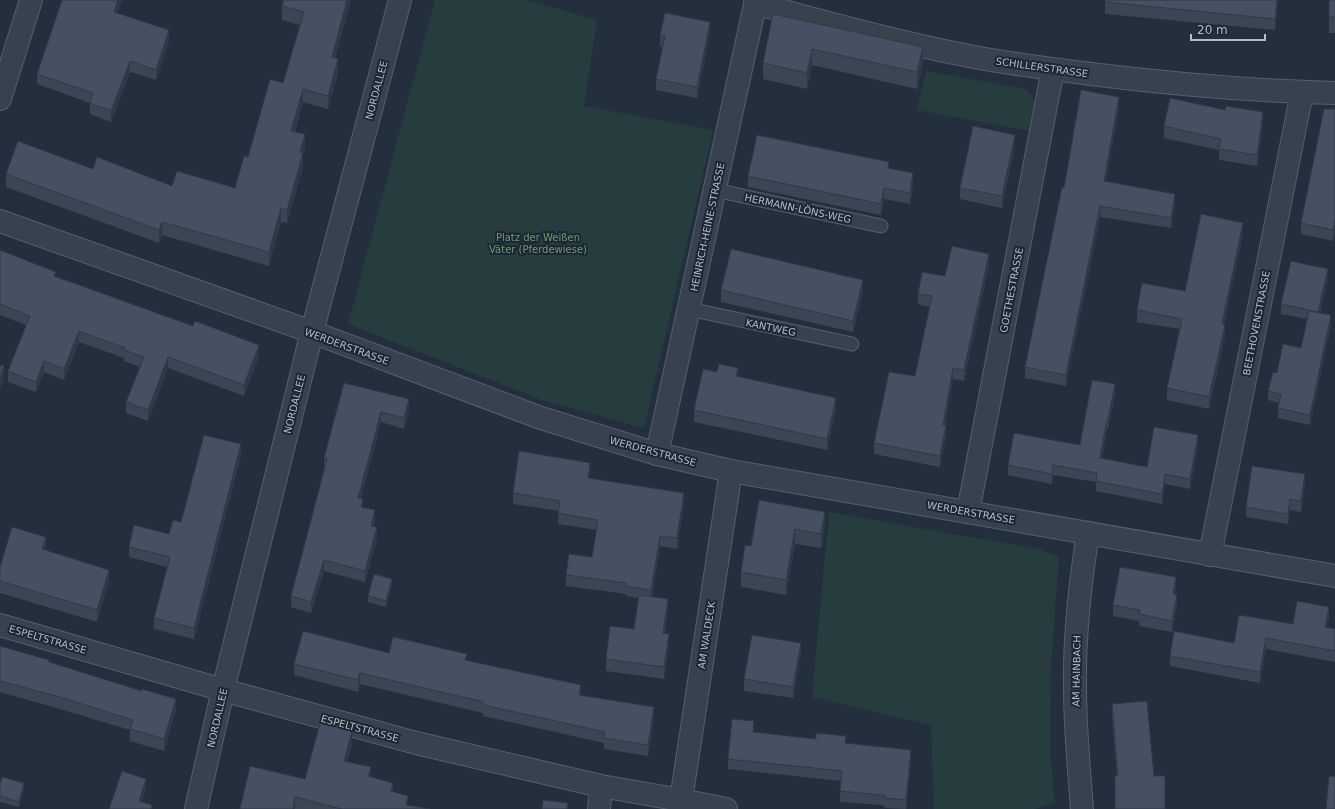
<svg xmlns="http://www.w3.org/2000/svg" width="1335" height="809" viewBox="0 0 1335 809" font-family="'DejaVu Sans',sans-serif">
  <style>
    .green { fill: #263c3f }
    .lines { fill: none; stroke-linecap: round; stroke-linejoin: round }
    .service-casing { stroke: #565f6c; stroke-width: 15 }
    .minor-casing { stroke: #565f6c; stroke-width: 24 }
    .tertiary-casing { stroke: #565f6c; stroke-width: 24 }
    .service { stroke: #38414e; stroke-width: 13 }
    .minor { stroke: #38414e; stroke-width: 22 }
    .tertiary { stroke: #38414e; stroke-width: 22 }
    .wall { fill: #3b4654 }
    .shaded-wall { fill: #303945 }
    .building { fill: #455162; stroke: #303945 }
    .labels { text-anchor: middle; stroke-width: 4; stroke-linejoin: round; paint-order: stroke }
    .street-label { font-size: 10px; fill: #b4bcc9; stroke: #1d2633 }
    .park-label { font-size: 10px; fill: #6b9a76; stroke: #1d2633 }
  </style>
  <rect width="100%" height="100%" fill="#242f3e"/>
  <!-- green -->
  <path class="green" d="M435,0H527L597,20L584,106L713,130L644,428L542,400L348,324Z
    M926,71L1026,89L1031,94L1034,101L1029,131L917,110Z
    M829,512L1038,549L1059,557L1051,666L1050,754L1055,803L1035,809H934L931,725L812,697Z"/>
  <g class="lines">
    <!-- service casing -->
    <g class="service-casing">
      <path id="service" d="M715,190L881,226
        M689,309L852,344"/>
    </g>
    <!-- minor casing -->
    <g class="minor-casing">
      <path id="minor" d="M755,3C826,23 897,42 969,56C1009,64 1051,69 1091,74C1172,84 1253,91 1335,93
        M0,99L31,0
        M657,454L756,0
        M968,512L1053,69
        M1210,555L1302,92
        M0,625L223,690L416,743L601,786L681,800L726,809
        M681,800L731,471
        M196,809L223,690L312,332L400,0
        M599,809L601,786
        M1082,809C1079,769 1075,728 1075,688C1074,636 1080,584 1088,533"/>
    </g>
    <!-- tertiary casing -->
    <g class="tertiary-casing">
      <path id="tertiary" d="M0,221L312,332L541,418L657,454L731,471L1335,576"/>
    </g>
    <!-- service -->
    <use href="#service" class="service"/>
    <!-- minor -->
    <use href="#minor" class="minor"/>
    <!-- tertiary -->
    <use href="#tertiary" class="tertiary"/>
  </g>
  <!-- wall -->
  <path class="wall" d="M122,0L117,13L169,41L156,80L130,72L111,122L90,114V103L37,84V74Z
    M284,0H351L335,58L338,73L328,109L303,102L295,132L305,148L303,153V167L287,223L281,222L269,266L162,235L159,243L6,187V174L93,169L172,186L235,188L248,157L283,83L300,25L282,20V6Z
    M1105,0H1278L1275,30L1105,14Z
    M1329,0H1335V33H1329Z
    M773,14L923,63L917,89L812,65L807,89L763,79V63Z
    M710,33L697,98L656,90V79L663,47H660V36Z
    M1119,107L1106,181L1175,205L1171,228L1100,217L1066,386L1025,378V367L1064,188Z
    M1335,109V232L1333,241L1301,234V223Z
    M1263,123L1257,166L1219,160V150L1164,138V126Z
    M1015,146L1002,208L960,199V188Z
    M889,168L913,184L910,204L884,199L881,215L748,187V176Z
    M1243,234L1224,324L1225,336L1209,409L1167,400V388L1180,329L1137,322V310L1185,291Z
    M0,250L56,277L259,356L244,396L168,368L148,421L126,413V402L140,367L124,361V358L79,342L64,380L44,372L36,392L8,382V371L26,325L0,315Z
    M989,265L964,381L953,379L945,425L946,436L940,467L874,454V443L915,376L930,307L918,304V294L945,276Z
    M1328,279L1320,313L1331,325L1310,425L1278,418V408L1280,403L1268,400V391L1277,373L1301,348L1307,319L1281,314V304Z
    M721,290L863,291L853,332L721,302Z
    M738,377L836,409L827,450L694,422V410Z
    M344,383L409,410L404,429L381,422L361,498L363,507L375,521L373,526L377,538L365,582L324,571L311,613L291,607V596L325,469H324V458Z
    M1115,394L1108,429L1107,428L1102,458L1147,467L1198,445L1190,489L1165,484L1162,504L1096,491V482L1053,475L1052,484L1008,475V465L1080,445Z
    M241,455L194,639L154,629V618L167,567L129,557V547L169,534Z
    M590,473L589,478L684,504L677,549L660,546L652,597L668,610L665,633L669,645L664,679L606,671V659L634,629L639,598L626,596V594L566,586V575L592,557L597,530L558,524L559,511L513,504V493Z
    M1305,485L1301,512L1290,510L1288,524L1246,517V507Z
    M759,500L825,526L821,548L795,544L786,595L741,587V572L751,546Z
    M46,548L45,550L109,581L97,622L0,593V567Z
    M392,585L386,607L368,602V596Z
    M1176,588L1175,594L1177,606L1172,632L1139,626V621L1113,616V605Z
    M1329,617L1327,628L1335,629V662L1266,649L1260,683L1170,666V656L1234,643L1293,624Z
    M0,646L49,662L176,710L164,751L130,741V730L60,709L0,692Z
    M389,653L467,660L654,718L648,756L604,749V743L483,716V713L360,684L358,692L294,675V664Z
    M801,654L793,698L744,691V679Z
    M1147,701L1115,809L1117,776L1112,716V704Z
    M754,732L846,743L911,761L906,809L885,808V806L881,805L840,802V791L841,781L728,769V759Z
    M352,745L347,761L393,792L408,805L430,809H240L305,779Z
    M0,784L24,789L19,807L0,802Z"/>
  <!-- shaded-wall -->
  <path class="shaded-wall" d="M118,0H122L114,23V12Z
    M347,0H351L332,71V57Z
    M1277,0H1278L1275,30V19Z
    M710,22V33L697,98V87Z
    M169,30V41L156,80V70Z
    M923,47V63L917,89V72Z
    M812,49V65L807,89V73Z
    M338,59V73L328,109V96Z
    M130,61V72L111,122V111Z
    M303,89V102L291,144V131Z
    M1119,97V107L1104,192V181Z
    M1263,112V123L1257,166V155Z
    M305,134V148L300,166V152Z
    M1015,135V146L1002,208V196Z
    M303,153V167L287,223V210Z
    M913,173V184L910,204V193Z
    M884,188V199L881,215V204Z
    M1175,194V205L1171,228V218Z
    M1100,206V217L1066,386V375Z
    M281,208V222L269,266V252Z
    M1335,221V232L1333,241V230Z
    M162,222V235L159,243V230Z
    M1243,223V234L1222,335V324Z
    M989,254V265L964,381V370Z
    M1328,269V279L1318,322V312Z
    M863,280V291L853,332V321Z
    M1331,315V325L1310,425V415Z
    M1225,325V336L1209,409V397Z
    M79,331V342L64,380V369Z
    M259,345V356L244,396V385Z
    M168,357V368L148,421V410Z
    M44,361V372L36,392V382Z
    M4,366V377L0,390V379Z
    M738,368V379L736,376Z
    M953,368V379L943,435V425Z
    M1115,384V394L1108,429V419Z
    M836,398V409L827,450V439Z
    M409,399V410L404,429V418Z
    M381,412V422L358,508V498Z
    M1107,419V428L1100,468V458Z
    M946,425V436L940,467V456Z
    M1198,435V445L1190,489V479Z
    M241,444V455L194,639V628Z
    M590,463V473L588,489V478Z
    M1053,465V475L1052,484V474Z
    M1165,474V484L1162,504V494Z
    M1305,474V485L1301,512V501Z
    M684,493V504L677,549V538Z
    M363,499V510L361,507Z
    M1290,499V510L1288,524V514Z
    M375,510V521L371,536V526Z
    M825,512V526L821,548V534Z
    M377,527V538L365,582V571Z
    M795,529V544L786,595V580Z
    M660,536V546L651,600V590Z
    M46,537V548L42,560V549Z
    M324,560V571L311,613V602Z
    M109,570V581L97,622V610Z
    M1176,577V588L1173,605V594Z
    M392,579V585L386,607V601Z
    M1177,595V606L1172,632V621Z
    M668,599V610L663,644V633Z
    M1329,607V617L1325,638V627Z
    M669,634V645L664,679V667Z
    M1266,638V649L1260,683V672Z
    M801,643V654L793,698V687Z
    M360,673V684L358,692V680Z
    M581,685V696L579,695Z
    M176,699V710L164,751V739Z
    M654,707V718L648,756V745Z
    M352,731V745L344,774V761Z
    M911,750V761L906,809V800Z
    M371,767V781L368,776Z
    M146,779V789L140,809L139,801Z
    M24,783V789L19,807V802Z
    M393,783V797L391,791Z
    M408,796V809L406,805Z
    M295,797V809H293Z"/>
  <!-- building -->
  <path class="building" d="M62,0H118L114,12L169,30L156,70L130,61L111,111L90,103L93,93L37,74Z
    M284,0H347L332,57L338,59L328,96L303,89L291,131L305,134L300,152L303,153L287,210L281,208L269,252L162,222L159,230L6,174L18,141L93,169L97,157L172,186L177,171L235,188L244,156L248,157L270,79L283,83L304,12L282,6Z
    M1105,0H1277L1275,19L1105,2Z
    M1329,0H1335V17H1329Z
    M665,13L710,22L697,87L656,79L665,36H660Z
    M773,14L923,47L917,72L812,49L807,73L763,63Z
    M1081,90L1119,97L1104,181L1175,194L1171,218L1100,206L1066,375L1025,367L1062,187L1064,188Z
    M1170,98L1225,110L1226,106L1263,112L1257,155L1219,149L1221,139L1164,126Z
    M1324,109H1335V221L1333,230L1301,223Z
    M973,126L1015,135L1002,196L960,188Z
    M757,135L889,162L888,168L913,173L910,193L884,188L881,204L748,176Z
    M1201,214L1243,223L1222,324L1225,325L1209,397L1167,388L1182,319L1137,310L1142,283L1185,291Z
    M952,246L989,254L964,370L953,368L943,425H946L940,456L874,443L889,372L915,376L932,296L918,294L922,272L945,276Z
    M731,249L863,280L853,321L721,290Z
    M0,250L56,272L54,276L193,326L195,321L259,345L244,385L168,357L148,410L126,402L144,357L124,350L125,348L79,331L64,369L44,361L36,382L8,371L30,316L0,304Z
    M1291,261L1328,269L1318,312L1281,304Z
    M1309,311L1331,315L1310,415L1278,408L1281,394L1268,391L1273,372L1277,373L1283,344L1301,348Z
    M719,364L738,368L736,376L836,398L827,439L694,410L703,369L717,372Z
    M0,365L4,366L0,379Z
    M1092,380L1115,384L1108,419H1107L1100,458L1147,467L1154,427L1198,435L1190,479L1165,474L1162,494L1096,481L1097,473L1053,465L1052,474L1008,465L1014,433L1080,445Z
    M344,383L409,399L404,418L381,412L358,498L363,499L361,507L375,510L371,526L377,527L365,571L324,560L311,602L291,596L327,459L324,458Z
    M204,435L241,444L194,628L154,618L170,557L129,547L134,525L169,534L173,520L181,522Z
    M519,451L590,463L588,478L684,493L677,538L660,536L651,590L626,586V583L566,575L569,554L592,557L598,520L558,513L560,501L513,493Z
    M1252,466L1305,474L1301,501L1290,499L1288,514L1246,507Z
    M759,500L825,512L821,534L795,529L786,580L741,572L745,545L751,546Z
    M12,527L46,537L42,549L109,570L97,610L0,581V567Z
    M1120,567L1176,577L1173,594L1177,595L1172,621L1139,614L1140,610L1113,605Z
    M374,574L392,579L386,601L368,596Z
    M639,595L668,599L663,633L669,634L664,667L606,659L610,626L634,629Z
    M1297,601L1329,607L1325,627L1335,629V651L1266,638L1260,672L1170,656L1174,631L1234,643L1239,615L1293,624Z
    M303,631L389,653L393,637L467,654L465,660L581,685L579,695L654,707L648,745L604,738L605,732L483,705L484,702L360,673L358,680L294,664Z
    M752,635L801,643L793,687L744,679Z
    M0,646L49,660V662L142,691V689L176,699L164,739L130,729L133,720L60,697L0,681Z
    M1147,701L1154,776H1165V809H1115V776H1118L1112,704Z
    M732,719L754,721L753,732L816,739V733L846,736L845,743L911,750L906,800L885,798V795H881L840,791L842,771L728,759Z
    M320,723L352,731L344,761L371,767L368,776L393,783L391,791L408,796L406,805L430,809H342L295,797L293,809H240L250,766L305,779Z
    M122,771L146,779L139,801L152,805L151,809H109Z
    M1329,776L1335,777V809H1326Z
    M2,777L24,783L19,802L0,796V784Z
    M543,800L568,803L567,809H542Z"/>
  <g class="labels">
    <!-- street labels -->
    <g class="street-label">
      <text transform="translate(1042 67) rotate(8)" y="4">SCHILLERSTRASSE</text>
      <text transform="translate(376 90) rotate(-75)" y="4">NORDALLEE</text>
      <text transform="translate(798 208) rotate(12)" y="4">HERMANN-LÖNS-WEG</text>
      <text transform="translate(707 227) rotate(-78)" y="4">HEINRICH-HEINE-STRASSE</text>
      <text transform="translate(1011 290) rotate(-79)" y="4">GOETHESTRASSE</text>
      <text transform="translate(1256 323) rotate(-79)" y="4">BEETHOVENSTRASSE</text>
      <text transform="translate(771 327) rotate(12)" y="4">KANTWEG</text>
      <text transform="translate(347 346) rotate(20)" y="4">WERDERSTRASSE</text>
      <text transform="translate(294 404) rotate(-76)" y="4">NORDALLEE</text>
      <text transform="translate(653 451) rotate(15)" y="4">WERDERSTRASSE</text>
      <text transform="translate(971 512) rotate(10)" y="4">WERDERSTRASSE</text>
      <text transform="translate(706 635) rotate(-81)" y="4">AM WALDECK</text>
      <text transform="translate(48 639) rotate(16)" y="4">ESPELTSTRASSE</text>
      <text transform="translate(1076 671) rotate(-89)" y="4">AM HAINBACH</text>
      <text transform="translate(217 718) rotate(-77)" y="4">NORDALLEE</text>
      <text transform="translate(360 728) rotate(15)" y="4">ESPELTSTRASSE</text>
    </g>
    <!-- park labels -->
    <g class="park-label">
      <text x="538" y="241">Platz der Weißen<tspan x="538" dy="12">Väter (Pferdewiese)</tspan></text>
    </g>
  </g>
  <!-- scale -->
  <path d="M1191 34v6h74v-6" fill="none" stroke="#b4bcc9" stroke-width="2"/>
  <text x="1197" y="34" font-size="12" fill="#b4bcc9" stroke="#1d2633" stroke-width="3" paint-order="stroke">20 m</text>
</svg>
